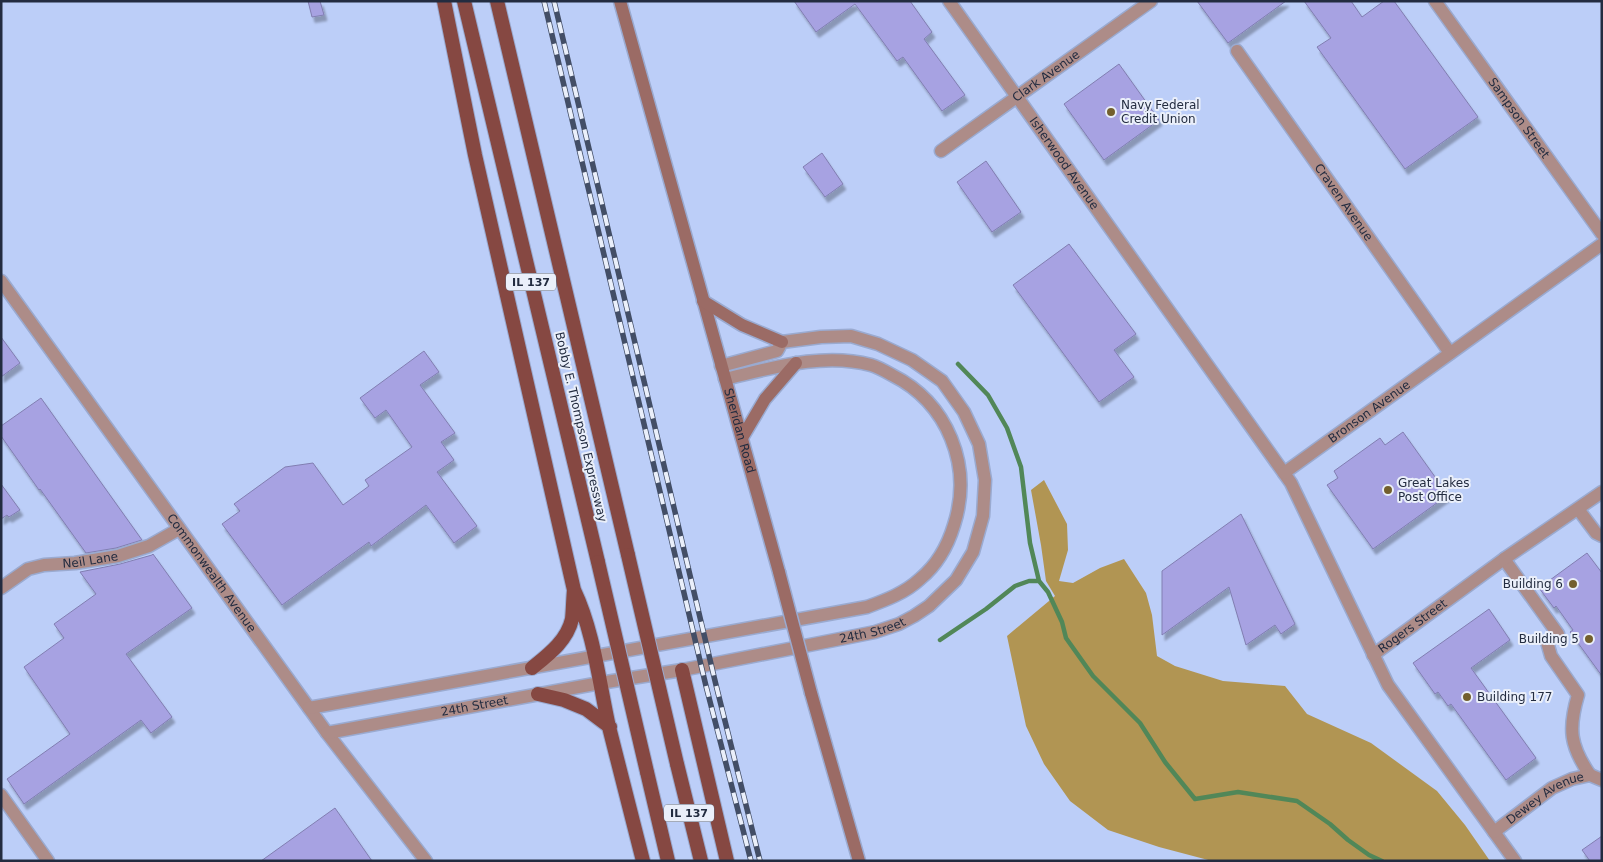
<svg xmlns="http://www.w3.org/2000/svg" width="1603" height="862" viewBox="0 0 1603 862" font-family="'DejaVu Sans',sans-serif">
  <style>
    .forest { fill: #b19553 }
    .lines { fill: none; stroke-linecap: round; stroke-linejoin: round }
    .stream { stroke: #518758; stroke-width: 4.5 }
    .building { fill: #a7a2e2; stroke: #817eb1; filter: url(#shadow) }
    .minor-casing { stroke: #9aaad0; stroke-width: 15 }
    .tertiary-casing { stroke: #9aaad0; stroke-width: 15 }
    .secondary-casing { stroke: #9aaad0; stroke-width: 15 }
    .trunk-casing { stroke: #9aaad0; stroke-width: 16 }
    .minor { stroke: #ad8c88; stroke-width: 12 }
    .tertiary { stroke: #ad8c88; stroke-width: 12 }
    .secondary { stroke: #9b6b65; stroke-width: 12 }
    .trunk { stroke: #864842; stroke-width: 14 }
    .rail-casing { stroke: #434e66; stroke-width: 5.5 }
    .rail { stroke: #eaeffa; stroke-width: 4; stroke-dasharray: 11; stroke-linecap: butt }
    .secondary-bridge-casing { stroke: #9aaad0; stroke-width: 15; stroke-linecap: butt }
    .trunk-bridge-casing { stroke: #9aaad0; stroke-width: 16; stroke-linecap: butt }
    .secondary-bridge { stroke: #9b6b65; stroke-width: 12 }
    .trunk-bridge { stroke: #864842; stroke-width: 14 }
    .poi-dot { fill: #735f2e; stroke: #eaeffa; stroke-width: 2 }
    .labels { text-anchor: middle; stroke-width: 4; stroke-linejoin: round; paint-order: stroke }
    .shield { fill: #eaeffa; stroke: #5f6678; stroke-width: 1 }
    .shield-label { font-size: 11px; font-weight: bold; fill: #232c40 }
    .street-label { font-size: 12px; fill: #232c40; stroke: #eaeffa }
    .poi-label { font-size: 12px; fill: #232c40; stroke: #eaeffa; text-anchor: start }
  </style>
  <defs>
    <filter id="shadow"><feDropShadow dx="3" dy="5.5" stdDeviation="1" flood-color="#0004"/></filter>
  </defs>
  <rect width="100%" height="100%" fill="#bccef8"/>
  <!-- forest -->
  <path class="forest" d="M1044,480L1067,524L1068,550L1059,581L1073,583L1100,568L1124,559L1146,593L1152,615L1157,656L1175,666L1223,681L1285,686L1307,714L1371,743L1437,791L1465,825L1490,861H1212L1159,847L1108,830L1070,801L1044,764L1026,726L1007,636L1055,596L1046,581L1041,545L1031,490Z"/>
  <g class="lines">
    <!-- stream -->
    <path class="stream" d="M958,364L988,395L1007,428L1021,467L1030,543L1039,581L1048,592L1062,622L1066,638L1093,676L1140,723L1165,762L1195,799L1238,792L1297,801L1330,824L1348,840L1369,855L1382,861
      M940,640L986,609L1015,586L1029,581H1039"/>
  </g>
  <!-- building -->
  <path class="building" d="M308,1H320L324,15L312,17Z
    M794,1H910L932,32L924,39L965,95L942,111L903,57L897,61L855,4L816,32Z
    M1197,1H1286L1228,43Z
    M1304,1H1351L1362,17L1384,1H1394L1478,117L1405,169L1317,47L1331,38Z
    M1119,64L1159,120L1104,160L1064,104Z
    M822,153L843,184L825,197L803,167Z
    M986,161L1021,212L992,232L957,182Z
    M1069,244L1136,334L1114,350L1134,377L1099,402L1013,285Z
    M1,337L20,363L1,377Z
    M424,351L439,372L420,385L455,433L441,442L454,460L437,472L477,526L454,543L426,505L371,546L369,542L282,605L222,524L240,511L234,504L285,467L313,463L343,505L369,486L365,480L412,447L386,410L375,418L360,398Z
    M41,398L70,439L142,540L116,548L86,553L40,489L39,490L1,436V426Z
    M1403,432L1448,495L1373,549L1327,485L1338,478L1334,471L1380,438L1385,445Z
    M1,484L20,510L9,517L7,515L1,519Z
    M1241,514L1295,624L1281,634L1275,625L1246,645L1229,587L1162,635V571Z
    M1587,553L1602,573V676L1570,632L1573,630L1556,606L1554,608L1539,588Z
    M152,555L153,554L192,608L126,654L172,717L151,733L141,720L24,804L7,779L70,734L24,667L64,638L54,624L96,594L80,572L120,564Z
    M1489,609L1510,640L1471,668L1536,758L1506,780L1451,704L1448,706L1438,692L1435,694L1413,663Z
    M335,808L372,861H261Z
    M1602,836V861H1590L1582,850Z"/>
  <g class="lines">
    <!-- minor casing -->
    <g class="minor-casing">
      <g id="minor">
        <path id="s1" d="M949,1L1291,483L1388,685L1515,861"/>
        <path id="s2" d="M1435,1L1602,234"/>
        <path id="s3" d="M1237,51L1450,353"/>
        <path id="s4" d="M941,151L1151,1"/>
        <path id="s5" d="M1284,473L1602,244"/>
        <path d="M1578,509L1596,533L1602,536"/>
        <path d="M1504,559L1558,634L1547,642L1551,656L1578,695C1568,729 1570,746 1590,775"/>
        <path id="s6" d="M1373,655L1504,559L1602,492"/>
        <path id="s7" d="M1494,832L1552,788L1572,779L1590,775L1602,780"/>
      </g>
    </g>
    <!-- tertiary casing -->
    <g class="tertiary-casing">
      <g id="tertiary">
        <path id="s8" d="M1,281L327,733L426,861"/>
        <path id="s9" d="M1,588L28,569L44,565L75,563L118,556L149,546L179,529"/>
        <path d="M309,708L867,607C886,600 905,593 920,579C937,565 948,545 954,525C973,466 948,403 892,375C885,371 878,367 871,365C823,352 772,368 725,379"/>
        <path id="s10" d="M327,733L600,683L682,670L845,638L875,632L899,624L914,616L929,606L956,580L973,552L983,516L985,480L979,444L964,412L942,381L912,360L878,344L851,336L821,337L782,342L777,351L721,366"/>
        <path d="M1,795L48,861"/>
      </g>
    </g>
    <!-- secondary casing -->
    <g class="secondary-casing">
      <g id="secondary">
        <path id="s11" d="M620,1L779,572"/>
        <path d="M703,301L742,325L782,342"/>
        <path d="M742,438L765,399L796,363"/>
        <path d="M811,693L859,861"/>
      </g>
    </g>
    <!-- trunk casing -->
    <g class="trunk-casing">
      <path id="trunk" d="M444,1L475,155L574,590C594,632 599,682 609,727C620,772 632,816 643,861
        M464,1L598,562
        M497,1L628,555
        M532,668C548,655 567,641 572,619C573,610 573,600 574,590
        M682,670L727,861
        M538,694L564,700L586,709L610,727
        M677,764L701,861
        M647,772L668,861"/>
    </g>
    <!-- minor -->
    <use href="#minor" class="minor"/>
    <!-- tertiary -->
    <use href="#tertiary" class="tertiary"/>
    <!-- secondary -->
    <use href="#secondary" class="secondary"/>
    <!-- trunk -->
    <use href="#trunk" class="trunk"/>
    <!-- rail casing -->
    <g class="rail-casing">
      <path id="rail" d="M544,1L706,686L751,861
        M554,1L716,685L760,861"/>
    </g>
    <!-- rail -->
    <use href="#rail" class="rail"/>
    <!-- secondary-bridge casing -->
    <g class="secondary-bridge-casing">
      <path id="secondary-bridge" d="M779,572L811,693"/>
    </g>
    <!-- trunk-bridge casing -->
    <g class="trunk-bridge-casing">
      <path id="trunk-bridge" d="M628,555L677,764
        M598,562L647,772"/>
    </g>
    <!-- secondary-bridge -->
    <use href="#secondary-bridge" class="secondary-bridge"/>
    <!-- trunk-bridge -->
    <use href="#trunk-bridge" class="trunk-bridge"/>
  </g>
  <!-- markers -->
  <g class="poi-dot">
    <circle cx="1111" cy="112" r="5"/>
    <circle cx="1388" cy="490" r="5"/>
    <circle cx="1573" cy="584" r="5"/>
    <circle cx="1589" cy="639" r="5"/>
    <circle cx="1467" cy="697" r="5"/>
  </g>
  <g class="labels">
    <!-- shield labels -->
    <g class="shield">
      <rect x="506" y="273.5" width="50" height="17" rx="4"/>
      <rect x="664" y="804.5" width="50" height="17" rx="4"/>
    </g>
    <g class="shield-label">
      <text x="531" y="286">IL 137</text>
      <text x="689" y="817">IL 137</text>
    </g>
    <!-- street labels -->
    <g class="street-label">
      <text dy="4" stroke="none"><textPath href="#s4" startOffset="129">Clark Avenue</textPath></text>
      <text dy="4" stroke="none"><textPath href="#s2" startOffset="144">Sampson Street</textPath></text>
      <text dy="4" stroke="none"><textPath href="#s1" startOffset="199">Isherwood Avenue</textPath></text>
      <text dy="4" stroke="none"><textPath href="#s3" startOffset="185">Craven Avenue</textPath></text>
      <text dy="4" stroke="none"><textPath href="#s5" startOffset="105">Bronson Avenue</textPath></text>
      <text transform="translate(581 427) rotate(77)" y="4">Bobby E. Thompson Expressway</text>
      <text dy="4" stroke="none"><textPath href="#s11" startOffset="446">Sheridan Road</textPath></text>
      <text dy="4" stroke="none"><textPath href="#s9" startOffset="96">Neil Lane</textPath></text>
      <text dy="4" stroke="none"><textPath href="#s8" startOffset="360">Commonwealth Avenue</textPath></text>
      <text dy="4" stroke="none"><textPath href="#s6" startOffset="49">Rogers Street</textPath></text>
      <text dy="4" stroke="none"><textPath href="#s10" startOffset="555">24th Street</textPath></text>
      <text dy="4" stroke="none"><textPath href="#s10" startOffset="150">24th Street</textPath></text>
      <text dy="4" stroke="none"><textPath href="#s7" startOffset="62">Dewey Avenue</textPath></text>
    </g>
    <!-- poi labels -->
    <g class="poi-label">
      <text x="1121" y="109">Navy Federal<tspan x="1121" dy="14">Credit Union</tspan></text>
      <text x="1398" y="487">Great Lakes<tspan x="1398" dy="14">Post Office</tspan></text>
      <text x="1563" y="588" text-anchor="end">Building 6</text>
      <text x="1579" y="643" text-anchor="end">Building 5</text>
      <text x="1477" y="701">Building 177</text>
    </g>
  </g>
  <!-- border -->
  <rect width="1603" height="862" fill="none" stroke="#232c40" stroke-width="5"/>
</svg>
